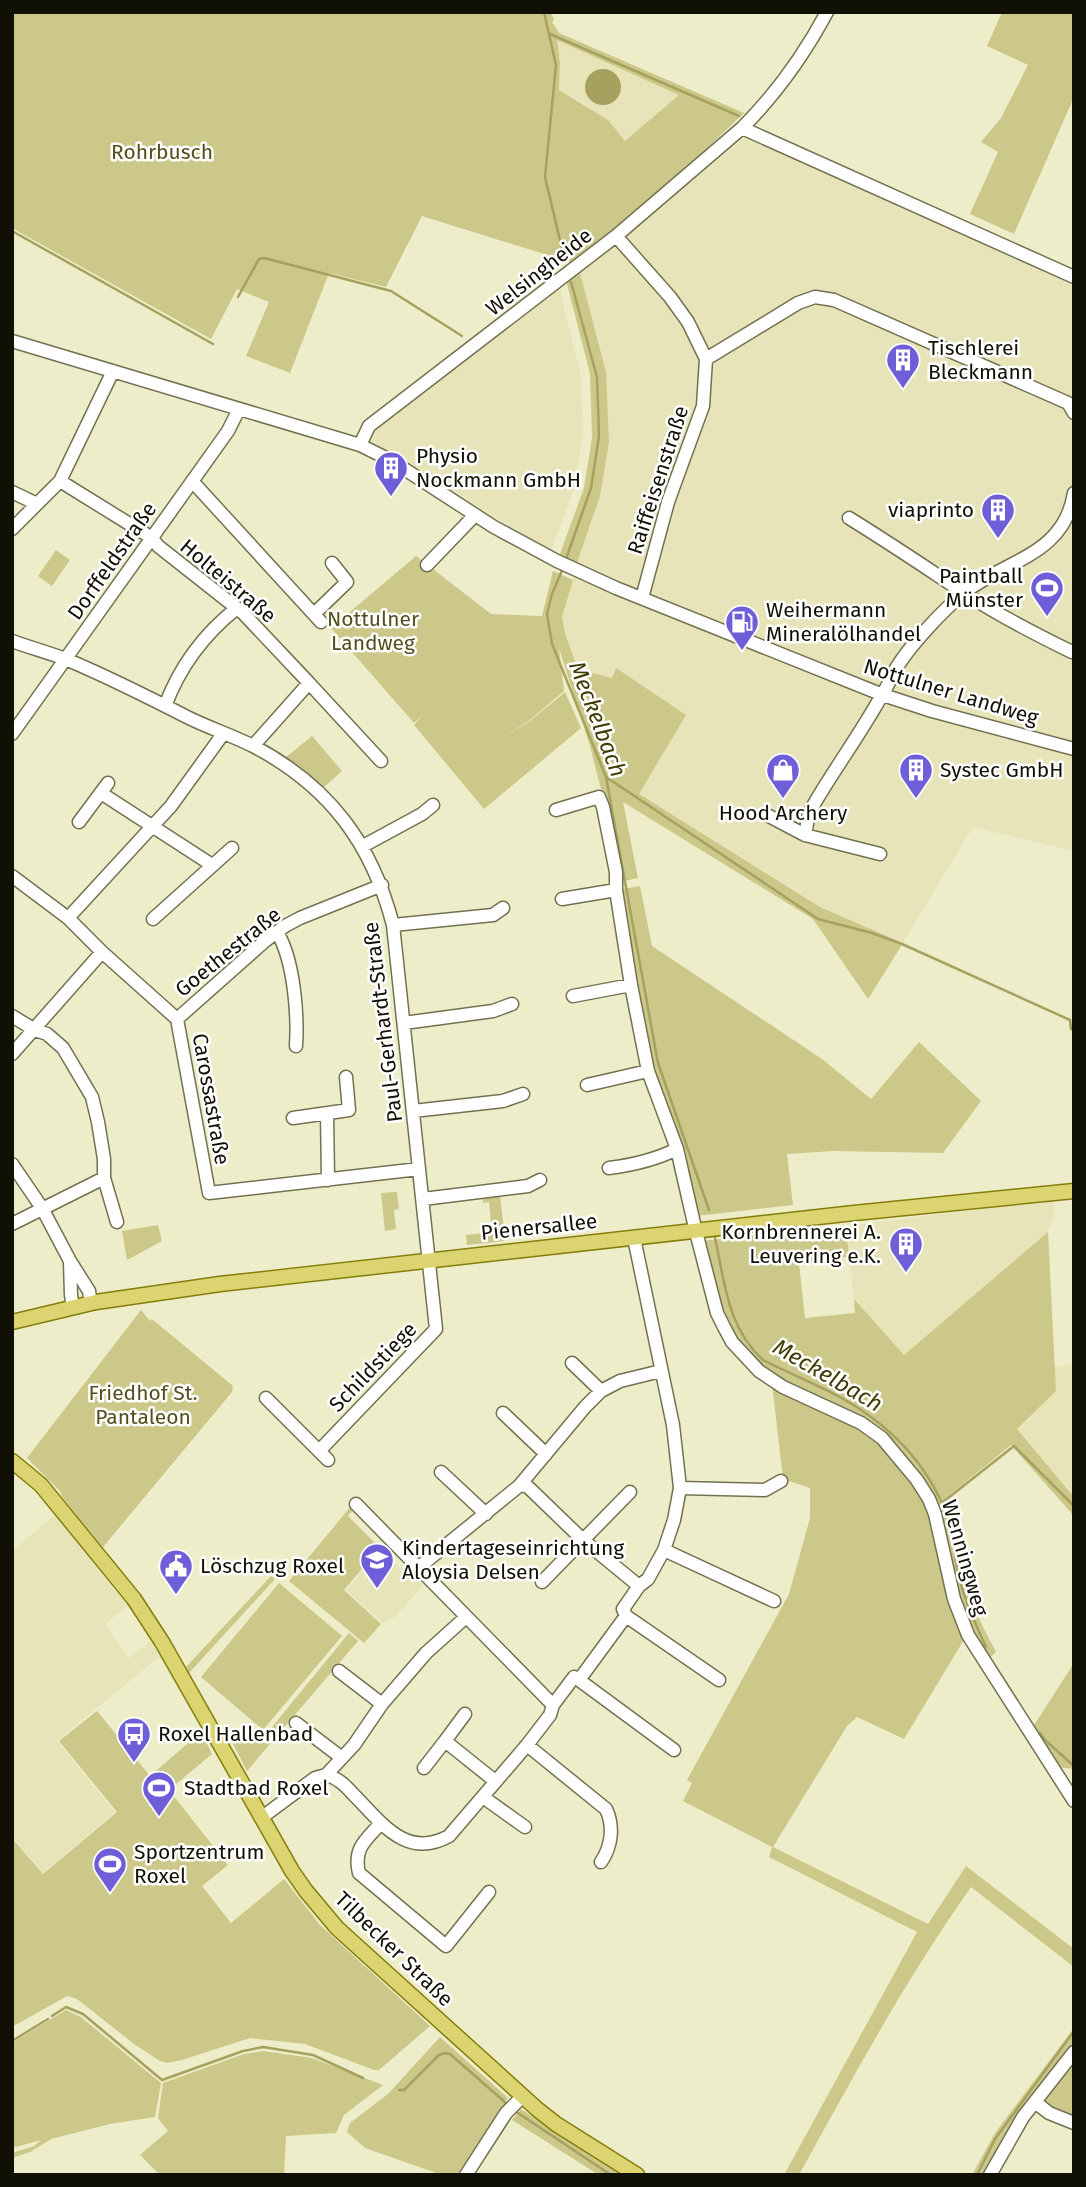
<svg xmlns="http://www.w3.org/2000/svg" width="1086" height="2187" viewBox="0 0 1086 2187" font-family="'Fira Sans',sans-serif">
  <style>
    .built { fill: #e6e4b8 }
    .green { fill: #cbc88a; fill-rule: evenodd }
    .water { fill: #a6a15f }
    .lines { fill: none; stroke-linecap: round; stroke-linejoin: round }
    .stream { stroke: #a6a15f; stroke-width: 2.5 }
    .minor-casing { stroke: #737151; stroke-width: 15 }
    .major-casing { stroke: #857d0c; stroke-width: 17 }
    .minor { stroke: #fff; stroke-width: 12 }
    .major { stroke: #dbd470; stroke-width: 14 }
    .labels { text-anchor: middle; stroke-width: 5; stroke-linejoin: round; paint-order: stroke }
    .park-label { font-size: 21px; fill: #534f1c; stroke: #fff }
    .street-label { font-size: 21px; fill: #111005; stroke: #fff }
    .poi-label { font-size: 21px; fill: #111005; stroke: #fff; text-anchor: start }
    .water-label { font-size: 23px; font-style: italic; fill: #403c05; stroke: #fff }
  </style>
  <rect width="100%" height="100%" fill="#eeedc9"/>
  <!-- built -->
  <path class="built" d="M556,39L680,95L625,142L583,103L559,90L560,62Z
    M747,136L1074,286V851L973,827L903,943L821,907L639,794L616,668L612,678L578,670L565,634L562,617L577,563L600,496L606,372L580,273Z
    M559,286L581,377L583,436L575,486L551,551L362,435Z
    M1052,1200L1055,1209L1048,1232L904,1355L854,1299L846,1226Z
    M1074,1364V1497L1016,1429L1056,1391L1054,1367Z
    M54,1516L116,1592L121,1593L129,1605L105,1624L129,1658L151,1641L159,1657L57,1741L115,1812L43,1873L12,1836V1551Z
    M382,1549L398,1567L409,1570L423,1585L396,1616L383,1623L346,1590Z"/>
  <!-- green -->
  <path class="green" d="M12,12H551L554,20L552,22L559,33L744,113L703,152L573,263L422,216L386,287L329,273L290,373L246,356L269,302L237,289L211,339L12,228ZM557,40L679,95L625,141L608,120L559,90L560,62Z
    M1002,12H1074V97L1014,234L970,214L998,152L981,142L1001,118L1028,65L987,46Z
    M580,273L606,372L609,442L600,496L577,563L560,554L584,488L592,438L590,374L566,280Z
    M56,550L70,560L52,586L38,576Z
    M416,556L491,614L542,616L553,571L573,580L562,617L565,634L578,669L612,678L616,668L686,715L639,794L820,907L903,943L868,999L813,919L623,802L638,878L620,882L607,813L590,746L559,648L564,691L530,720L507,735L530,721L565,692L581,728L484,809L414,725L423,715L414,723L331,628Z
    M312,736L342,771L324,787L285,758Z
    M640,886L652,946L822,1059L871,1099L919,1042L981,1101L943,1153L833,1151L787,1154L793,1205L696,1216L683,1148L654,1069L617,890Z
    M397,1192L399,1209L394,1210L396,1229L385,1231L381,1193Z
    M500,1194L505,1241L467,1245L466,1235L492,1232L489,1202L483,1203V1196Z
    M158,1225L162,1241L127,1260L122,1231Z
    M846,1226L849,1257L799,1263L805,1318L855,1313L854,1299L904,1355L1048,1232L1056,1391L1017,1429L1074,1497V1516L1011,1445L947,1497L957,1526L962,1566L970,1597L980,1621L996,1652L986,1661L961,1609L943,1533L902,1455L760,1368L726,1325L701,1241Z
    M141,1310L150,1321L152,1319L233,1386L232,1392L103,1547L63,1498L59,1490L27,1458Z
    M772,1384L835,1412L881,1442L927,1501L965,1638L904,1739L857,1717L847,1726L773,1847L928,1924L966,1866L1074,1949V1967L971,1887C906,1979 853,2077 799,2175H784L917,1932L769,1857L772,1847L683,1801L692,1783L687,1780L789,1594L810,1518V1488L783,1479Z
    M352,1505L355,1508L348,1516L380,1548L344,1590L381,1624L364,1643L289,1581Z
    M271,1576L275,1579L189,1673L186,1667Z
    M279,1583L342,1636L263,1730L201,1677Z
    M349,1633L358,1641L247,1771L226,1731L263,1738Z
    M1074,1663V1769L1055,1767L1031,1730Z
    M97,1711L150,1776L201,1732L212,1754L169,1790L228,1865L202,1886L231,1923L284,1879L320,1925L430,2026L379,2070H374L305,2044L250,2038L182,2060L167,2063L160,2061L134,2044L77,1999L67,1996L12,2027V1838L43,1874L117,1812L59,1741Z
    M66,2010L81,2017L161,2083L155,2117L110,2124L51,2139L30,2152L12,2158V2153L34,2146L41,2140L12,2148V2043Z
    M1074,2028V2043L1025,2105L1003,2139L984,2175H972L995,2133Z
    M440,2037L508,2098L460,2175H442L365,2148L347,2132L350,2123L388,2094Z
    M263,2051L312,2058L383,2085L344,2115L336,2133L286,2136L284,2175H160L140,2155L168,2131L158,2118L163,2083L244,2054Z
    M1074,2054V2119L1047,2106L1044,2098Z
    M521,2109L621,2175H599L512,2120Z"/>
  <!-- water -->
  <path class="water" d="M585 87a18 18 0 1 1 36 0a18 18 0 1 1-36 0Z"/>
  <g class="lines">
    <!-- stream -->
    <path class="stream" d="M544,12L556,65L545,177L564,257
      M550,34L739,116
      M12,231L213,344
      M238,297L259,259L264,258L391,291L462,336
      M565,562L591,488L599,436L597,377L571,282
      M563,568L552,594L547,614L552,644L606,777L658,1063L709,1210
      M606,777L818,919L872,933L902,944L1070,1020L1071,1029L1074,1030
      M715,1238C725,1283 727,1327 763,1360C790,1374 819,1385 845,1400C895,1429 932,1469 950,1524C955,1538 954,1553 957,1567C962,1595 974,1621 986,1647
      M943,1502L1014,1446L1074,1506
      M1040,1733L1045,1740L1074,1766
      M52,2016L66,2007L83,2014L162,2080L243,2051L263,2047L313,2055L363,2078
      M12,2041L48,2019
      M399,2090H404L439,2055L445,2053L450,2054L507,2104
      M515,2111L611,2175
      M977,2175L995,2139L1074,2031"/>
    <!-- minor casing -->
    <g class="minor-casing">
      <path id="minor" d="M742,128L1074,277
        M616,236L670,297L688,322L706,359L703,406L668,502L642,598
        M12,341L360,445L392,461L494,527L557,561L616,588L883,695L932,711L1074,749
        M706,359L798,303L815,297L834,300L1068,403L1074,413
        M360,445L369,426L616,236L742,128C776,94 804,55 827,12
        M60,481L152,538L158,546L243,613L309,683L253,746
        M192,481L321,622
        M12,492L37,504
        M849,518C888,542 925,567 963,592C998,615 1035,634 1072,652
        M12,529L60,481L113,371
        M427,565L475,515
        M314,614L347,582L332,563
        M12,641C31,648 50,653 68,660C108,677 148,697 187,717C209,728 234,736 255,747C330,787 372,844 393,925L436,1329L319,1451
        M309,683L381,761
        M165,706C180,666 204,634 237,608
        M12,734L228,431L239,409
        M101,793L212,865
        M556,810L599,797L603,807L616,872V890L631,985L648,1071L677,1149L696,1232L717,1313L724,1327L732,1342L759,1371L783,1387L861,1423L882,1438L917,1480L929,1499L935,1514L954,1599L968,1635L1074,1801
        M769,816L805,835L880,854
        M79,822L108,783
        M805,835L809,813L817,799C838,764 862,731 882,695C887,688 890,679 894,672C908,647 943,610 965,592C1008,559 1064,555 1074,493
        M363,846L422,814L433,805
        M12,876L68,918L102,952L177,1019L209,1193L419,1169
        M562,899L616,890
        M68,918L171,806L223,734
        M153,919L232,848
        M393,925L493,915L503,908
        M277,932C294,960 298,1014 296,1046
        M573,996L631,985
        M12,1016L35,1030L47,1034L63,1048L92,1097L98,1122L104,1159V1178L117,1222
        M177,1019L265,941L285,926L300,918L382,885
        M404,1023L493,1011L512,1004
        M12,1054L102,952
        M587,1085L648,1071
        M413,1111L503,1101L523,1094
        M327,1113L328,1180
        M293,1118L349,1110L346,1077
        M12,1164L42,1208L70,1261L89,1291L91,1303
        M609,1168C633,1165 655,1160 677,1149
        M423,1199L528,1186L540,1180
        M12,1224L104,1178
        M70,1261L71,1295L73,1307
        M601,1391L620,1381L661,1371
        M266,1398L328,1460
        M503,1413L546,1454
        M441,1472L486,1514
        M519,1486L526,1485L583,1540L542,1582
        M680,1488L765,1490L781,1481
        M630,1492L583,1540L639,1586
        M356,1504L553,1705
        M664,1550L774,1601
        M418,1568L519,1486L585,1407L601,1391L572,1363
        M626,1616L719,1680
        M339,1671L382,1704
        M579,1680L674,1750
        M296,1723L342,1758
        M445,1741L465,1714
        M527,1745L606,1809C614,1826 612,1846 601,1862
        M424,1768L445,1741L495,1781
        M326,1775C338,1778 345,1785 353,1794C381,1822 406,1860 449,1836L527,1745L550,1715L553,1705L574,1677L579,1680L626,1616L623,1609L639,1586L648,1579L664,1550L674,1520L680,1488L673,1425L634,1238
        M483,1797L525,1827
        M261,1818L315,1778L326,1775L354,1745L382,1704L426,1653L466,1617
        M381,1823C366,1840 353,1848 359,1873L446,1946L489,1892
        M1035,2102L1049,2113L1074,2123
        M466,2175L506,2113L522,2097
        M990,2175L1023,2117L1074,2052"/>
    </g>
    <!-- major casing -->
    <g class="major-casing">
      <path id="major" d="M12,1322L96,1302L220,1284L854,1213L1074,1191
        M12,1461L41,1485L134,1599L162,1642L292,1871L306,1891L337,1928L537,2109L556,2124L637,2175"/>
    </g>
    <!-- minor -->
    <use href="#minor" class="minor"/>
    <!-- major -->
    <use href="#major" class="major"/>
  </g>
  <!-- icons -->
  <defs>
    <g id="building-pin" transform="scale(1.75)"><path d="M0 17L-7.5 6A9.5 9.5 0 1 1 7.5 6Z" fill="#6e5ed8" stroke="#fff"/><path d="M-4-6H4V6H1V3H-1V6H-4ZM-2.5-4.3h1.7v1.8h-1.7ZM.8-4.3h1.7v1.8H.8ZM-2.5-1h1.7V.8h-1.7ZM.8-1h1.7V.8H.8Z" fill="#fff"/></g>
    <g id="stadium-pin" transform="scale(1.75)"><path d="M0 17L-7.5 6A9.5 9.5 0 1 1 7.5 6Z" fill="#6e5ed8" stroke="#fff"/><path d="M0-5a6.5 5 0 1 0 0 10a6.5 5 0 1 0 0-10ZM-3.5-1.8h7v3.6h-7Z" fill="#fff"/></g>
    <g id="fuel-pin" transform="scale(1.75)"><path d="M0 17L-7.5 6A9.5 9.5 0 1 1 7.5 6Z" fill="#6e5ed8" stroke="#fff"/><path d="M-5.5-6h7V0h2V4h1.3V-2.5L3-4.5l.8-.8L6-3V5H2.5V1h-1V6h-7ZM-4.2-4.7v3.2H.2V-4.7Z" fill="#fff"/></g>
    <g id="shop-pin" transform="scale(1.75)"><path d="M0 17L-7.5 6A9.5 9.5 0 1 1 7.5 6Z" fill="#6e5ed8" stroke="#fff"/><path d="M-5-2.5h2.3a2.7 3.5 0 0 1 5.4 0H5L5.5 6h-11ZM-1.5-2.5h3a1.5 2.3 0 0 0-3 0Z" fill="#fff"/></g>
    <g id="school-pin" transform="scale(1.75)"><path d="M0 17L-7.5 6A9.5 9.5 0 1 1 7.5 6Z" fill="#6e5ed8" stroke="#fff"/><path d="M0-5L7-2L0 1L-7-2ZM-4 1L0 2.5L4 1V4Q0 6-4 4Z" fill="#fff"/></g>
    <g id="civic-pin" transform="scale(1.75)"><path d="M0 17L-7.5 6A9.5 9.5 0 1 1 7.5 6Z" fill="#6e5ed8" stroke="#fff"/><path d="M-.6-6.5H3V-4.5H.6V-3L4-1V1h2V6H-6V1h2V-1L-.6-3ZM-1.2 2.5V6h2.4V2.5Z" fill="#fff"/></g>
    <g id="bus-pin" transform="scale(1.75)"><path d="M0 17L-7.5 6A9.5 9.5 0 1 1 7.5 6Z" fill="#6e5ed8" stroke="#fff"/><path d="M-5-6H5V4H4V6H2V4H-2V6H-4V4H-5ZM-3.5-4V0h7V-4ZM-3.5 1.2v1.5H-2V1.2ZM2 1.2v1.5H3.5V1.2Z" fill="#fff"/></g>
  </defs>
  <g fill-rule="evenodd">
    <use href="#building-pin" x="903" y="360"/>
    <use href="#building-pin" x="391" y="468"/>
    <use href="#building-pin" x="998" y="510"/>
    <use href="#stadium-pin" x="1047" y="588"/>
    <use href="#fuel-pin" x="742" y="622"/>
    <use href="#shop-pin" x="783" y="770"/>
    <use href="#building-pin" x="916" y="770"/>
    <use href="#building-pin" x="906" y="1244"/>
    <use href="#school-pin" x="377" y="1560"/>
    <use href="#civic-pin" x="176" y="1566"/>
    <use href="#bus-pin" x="134" y="1734"/>
    <use href="#stadium-pin" x="159" y="1788"/>
    <use href="#stadium-pin" x="110" y="1864"/>
  </g>
  <g class="labels">
    <!-- park labels -->
    <g class="park-label">
      <text x="162" y="159">Rohrbusch</text>
      <text x="373" y="626">Nottulner<tspan x="373" dy="24">Landweg</tspan></text>
      <text x="143" y="1400">Friedhof St.<tspan x="143" dy="24">Pantaleon</tspan></text>
    </g>
    <!-- street labels -->
    <g class="street-label">
      <text transform="translate(539 272) rotate(-38)" y="7">Welsingheide</text>
      <text transform="translate(658 480) rotate(-72)" y="7">Raiffeisenstraße</text>
      <text transform="translate(112 561) rotate(-55)" y="7">Dorffeldstraße</text>
      <text transform="translate(228 581) rotate(40)" y="7">Holteistraße</text>
      <text transform="translate(951 692) rotate(17)" y="7">Nottulner Landweg</text>
      <text transform="translate(228 952) rotate(-39)" y="7">Goethestraße</text>
      <text transform="translate(383 1022) rotate(-97)" y="7">Paul-Gerhardt-Straße</text>
      <text transform="translate(211 1099) rotate(80)" y="7">Carossastraße</text>
      <text transform="translate(539 1227) rotate(-6)" y="7">Pienersallee</text>
      <text transform="translate(373 1367) rotate(-46)" y="7">Schildstiege</text>
      <text transform="translate(965 1558) rotate(74)" y="7">Wenningweg</text>
      <text transform="translate(394 1949) rotate(44)" y="7">Tilbecker Straße</text>
    </g>
    <!-- poi labels -->
    <g class="poi-label">
      <text x="928" y="355">Tischlerei<tspan x="928" dy="24">Bleckmann</tspan></text>
      <text x="416" y="463">Physio<tspan x="416" dy="24">Nockmann GmbH</tspan></text>
      <text x="974" y="517" text-anchor="end">viaprinto</text>
      <text x="1023" y="583" text-anchor="end">Paintball<tspan x="1023" dy="24">Münster</tspan></text>
      <text x="766" y="617">Weihermann<tspan x="766" dy="24">Mineralölhandel</tspan></text>
      <text x="940" y="777">Systec GmbH</text>
      <text x="783" y="820" text-anchor="middle">Hood Archery</text>
      <text x="881" y="1239" text-anchor="end">Kornbrennerei A.<tspan x="881" dy="24">Leuvering e.K.</tspan></text>
      <text x="402" y="1555">Kindertageseinrichtung<tspan x="402" dy="24">Aloysia Delsen</tspan></text>
      <text x="200" y="1573">Löschzug Roxel</text>
      <text x="158" y="1741">Roxel Hallenbad</text>
      <text x="184" y="1795">Stadtbad Roxel</text>
      <text x="134" y="1859">Sportzentrum<tspan x="134" dy="24">Roxel</tspan></text>
    </g>
    <!-- water labels -->
    <g class="water-label">
      <text transform="translate(598 719) rotate(69)" y="8">Meckelbach</text>
      <text transform="translate(828 1375) rotate(30)" y="8">Meckelbach</text>
    </g>
  </g>
  <!-- border -->
  <rect width="1086" height="2187" fill="none" stroke="#111005" stroke-width="28"/>
</svg>
